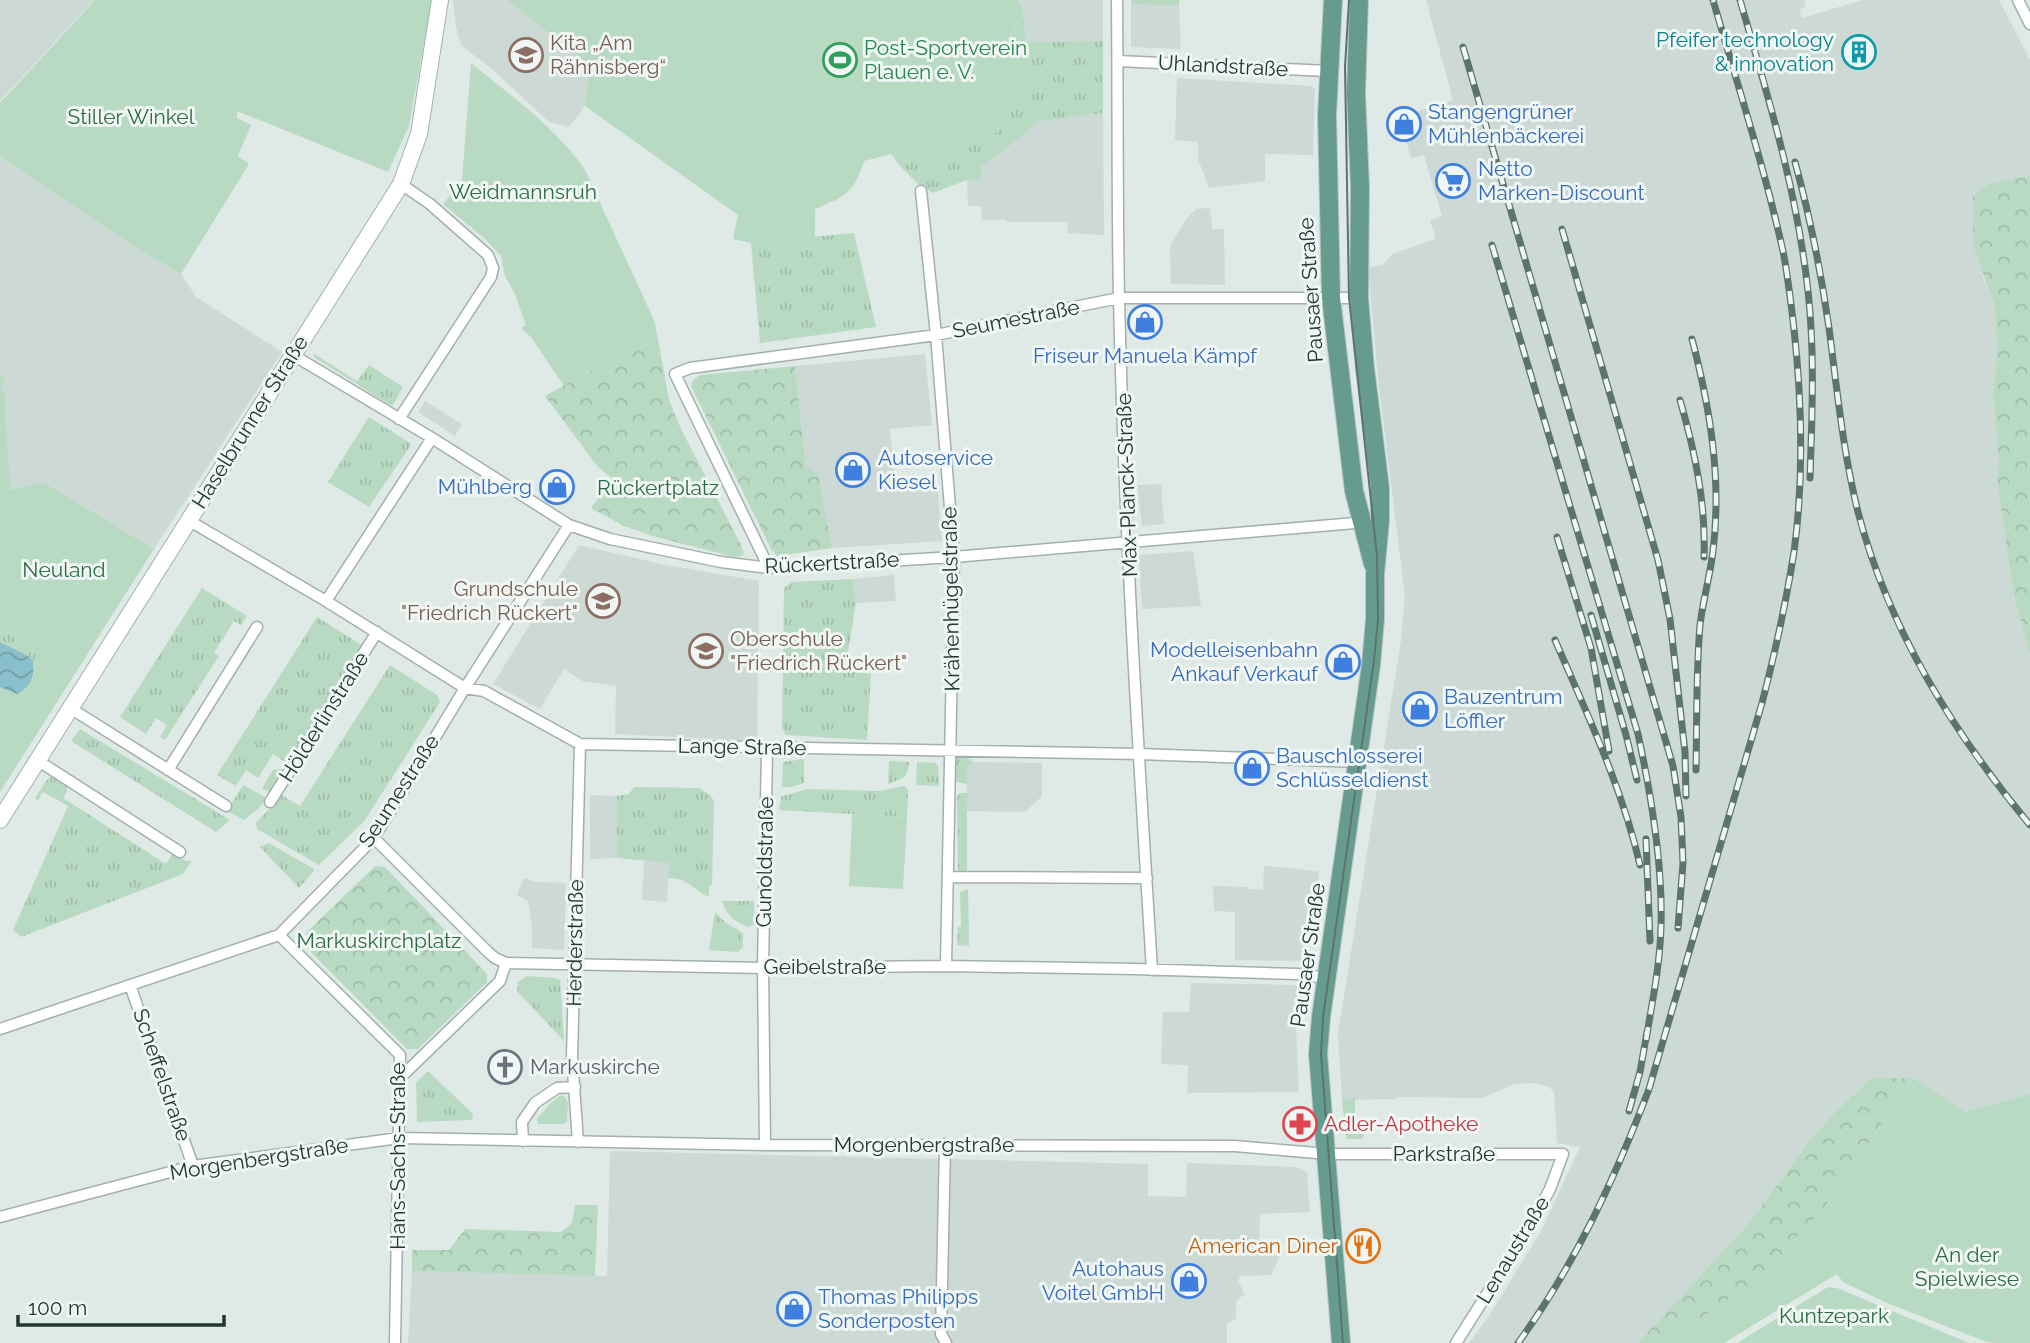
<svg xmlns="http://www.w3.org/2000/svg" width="2030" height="1343" viewBox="0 0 2030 1343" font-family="Raleway,sans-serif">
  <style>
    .built { fill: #cdd9d4 }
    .grass { fill: url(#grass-tufts) }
    .forest { fill: url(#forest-crowns) }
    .garden { fill: #b9dac2 }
    .water { fill: url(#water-waves) }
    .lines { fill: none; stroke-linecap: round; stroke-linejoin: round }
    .street-casing { stroke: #a2b0ac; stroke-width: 13 }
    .secondary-casing { stroke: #9fb4ad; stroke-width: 18 }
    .primary-casing { stroke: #bcc3c2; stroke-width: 20 }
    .street { stroke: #fff; stroke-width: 10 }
    .secondary { stroke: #fff; stroke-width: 16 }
    .primary { stroke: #669c90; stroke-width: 18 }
    .tram { stroke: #5b746e; stroke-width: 2 }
    .rail-casing { stroke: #5b746e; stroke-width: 7 }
    .rail { stroke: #eff6f3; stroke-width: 4.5; stroke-dasharray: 13; stroke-linecap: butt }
    .labels { text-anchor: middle; stroke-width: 6; stroke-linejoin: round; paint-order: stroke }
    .culture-label { font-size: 21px; fill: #0d838f; stroke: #eff6f3; text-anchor: end }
    .education-label { font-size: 21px; fill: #785e54; stroke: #eff6f3; text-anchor: start }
    .leisure-label { font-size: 21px; fill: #27864d; stroke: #eff6f3; text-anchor: start }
    .street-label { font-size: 21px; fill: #213832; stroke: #eff6f3 }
    .shop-label { font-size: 21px; fill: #366cbe; stroke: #eff6f3; text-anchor: start }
    .park-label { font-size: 21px; fill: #2e6c47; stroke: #eff6f3 }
    .worship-label { font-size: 21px; fill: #5b616d; stroke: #eff6f3; text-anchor: start }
    .health-label { font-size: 21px; fill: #be3a42; stroke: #eff6f3; text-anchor: start }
    .food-label { font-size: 21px; fill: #c56008; stroke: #eff6f3; text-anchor: end }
  </style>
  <defs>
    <pattern id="grass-tufts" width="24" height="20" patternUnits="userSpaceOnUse" patternTransform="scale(1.75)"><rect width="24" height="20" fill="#b9dac2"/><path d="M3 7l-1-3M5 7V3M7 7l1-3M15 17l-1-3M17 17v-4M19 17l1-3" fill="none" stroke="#9fbca7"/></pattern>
    <pattern id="forest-crowns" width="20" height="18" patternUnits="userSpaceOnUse" patternTransform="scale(1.75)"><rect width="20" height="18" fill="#b9dac2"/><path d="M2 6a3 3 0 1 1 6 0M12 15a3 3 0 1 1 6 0" fill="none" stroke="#9fbca7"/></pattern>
    <pattern id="water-waves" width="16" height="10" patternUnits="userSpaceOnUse" patternTransform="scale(1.75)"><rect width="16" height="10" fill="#89c0cc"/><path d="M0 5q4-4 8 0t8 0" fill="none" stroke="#709da6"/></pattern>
  </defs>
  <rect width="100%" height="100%" fill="#dfe9e5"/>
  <!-- built -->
  <path class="built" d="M0,0H94L0,101Z
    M453,0H507L590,66L585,106L569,127L549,122L493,70L461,45L456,27Z
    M1018,0H1103V41L1026,42L1023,11Z
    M1426,0H1804L1806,7L1799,9L1802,18L1863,0H1999L2030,60V176L2014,178L1991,184L1982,274L1995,308L1997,354L1993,393L1999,461L1997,479L2013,592L2030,655V1094L1965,1112L1913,1079L1872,1078L1837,1110L1811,1139L1749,1223L1638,1343H1469L1489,1316L1541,1231L1580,1147L1557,1143L1554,1092L1549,1087L1535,1083L1514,1084L1483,1098L1398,1097L1394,1099L1342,1100L1338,1033L1401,641L1405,596L1379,387L1368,267L1383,265L1392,254L1436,239L1430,220L1442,216L1424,155L1411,158L1399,117L1453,100Z
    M1131,4L1179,6L1181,49L1131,47Z
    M1177,78L1312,86L1315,90L1313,155L1265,154V181L1209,188L1198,159V142L1175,140Z
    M1103,113L1104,235L1068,233L1067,222H1007L1006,220H982L981,206H968L967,180L981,179V167L1023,136L1036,122Z
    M0,156L135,247L181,274L196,297L282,352L154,549L43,482L11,490L5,410L6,395L1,391L5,377L0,373Z
    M1210,208L1212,229H1224L1225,285L1171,284L1170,246L1186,219L1196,209Z
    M925,354L932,425L890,429L895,484L937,481L942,541L832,548L818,475L806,467L795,366Z
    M425,401L462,424L455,436L418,412Z
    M1161,484L1164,524L1142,526L1137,485Z
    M579,545L666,565L759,581L757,741L615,734L616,686L582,681L564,669L540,709L493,684Z
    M1193,551L1201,606L1142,609L1139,555Z
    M894,575L896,601L856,603L853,579Z
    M974,762L1042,763V796L1025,812L966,811L967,768Z
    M590,795L617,796V858L590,859Z
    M644,861L669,862L667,902L642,900Z
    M1264,866L1291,868L1319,872L1306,961L1235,960V912L1214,911L1213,886L1247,887L1248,889L1263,890Z
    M524,878L535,882L566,883L564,950L532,948V926L528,901L517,895Z
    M1191,983L1295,985L1301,993L1296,1027L1299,1092L1187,1093L1188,1065L1161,1064L1163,1012H1189Z
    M610,1151L1148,1164V1196L1186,1197L1187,1163L1297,1167L1307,1172L1310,1212L1260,1214L1259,1243L1265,1244L1280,1256L1271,1275L1240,1276L1238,1281L1245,1294L1236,1301V1319L1227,1323V1343H408L412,1271L607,1276Z"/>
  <!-- grass -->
  <path class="grass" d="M1023,11L1026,42L1103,41V113L1036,122L1023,136L981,167V179L967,180L933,193L919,185L900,166L916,155L953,154Z
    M854,233L876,327L760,343L751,243Z
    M313,353L357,381L369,365L403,387L393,405H390L314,357Z
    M369,417L410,443L411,445L369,507L328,482Z
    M853,579L856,603L845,669L871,674L867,740L786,735L782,727L784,588L792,582Z
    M202,588L247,616L241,625L234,621L214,653L219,656L165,740L160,737L167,725L156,718L146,734L120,717Z
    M317,617L365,647L290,765L273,754L258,778L246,770L236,786L217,775Z
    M0,624L56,654L34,668L33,660L23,653L0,642Z
    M390,665L437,695L440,702L365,820L319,865L257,829L256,823L272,806L280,794L300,806Z
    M0,687L17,693L23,690L19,708L0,698Z
    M80,729L230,820L216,832L71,741Z
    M958,757H965L974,762L967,768V784L957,782L953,778L954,761Z
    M804,759V783L791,787H782L783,762Z
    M889,761L909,762C908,779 903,778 888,784Z
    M917,762L935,763L938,766L939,786L916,785Z
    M281,769L286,772L271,793L262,788L273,770Z
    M51,777L57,779L67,787V792L63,798L166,864L173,853L186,861H192L183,874L21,937L13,930L68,806L43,792L38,800L35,798L47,780Z
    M243,785L267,798L259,808L244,820L227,811Z
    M904,786L908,789L907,817L779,810L781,798L782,796L808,789L880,791Z
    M634,787L699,788L710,795L714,801L712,885L709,886V897C691,889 690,878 668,878L669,863L617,858V796L629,794Z
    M960,793H967V873H961L958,870L957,797Z
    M269,843L314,869V871L299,888L260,847Z
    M968,889L969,946L957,945L958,927L961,926L960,892Z
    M722,901H754V925L747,927C734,921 726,915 722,901Z
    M715,912L726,923L743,933V947L738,952L709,950Z
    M527,976L556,978L560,980L564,1041L517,991L518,982Z
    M428,1071L473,1114L472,1120L417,1122L416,1083Z
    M563,1095L568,1102L567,1122L564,1124H538L537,1119C544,1111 552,1099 563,1095Z
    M1355,1098V1134H1364L1363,1139H1347L1346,1137L1342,1100Z"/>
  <!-- forest -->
  <path class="forest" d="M2030,176V655L2013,592L1997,479L1999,461L1993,393L1997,354L1995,308L1973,245V198L1980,190L1991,184L2014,178Z
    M658,339L669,400L681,429L741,545L744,553L741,556L734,557L652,536L622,525L591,508L612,478L598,467L545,396L580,376Z
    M795,366L806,467L818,474L832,548L777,556L771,549L691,386L693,380L700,375Z
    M375,866L385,867L487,974V982L418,1049H407L304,945L307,932Z
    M1872,1078H1913L1827,1204L1761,1277L1705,1316L1654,1343H1638L1749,1223L1811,1139L1837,1110Z
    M575,1205H598L595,1276L412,1271V1250H449L465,1229L561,1232L572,1223Z"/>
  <!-- garden -->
  <path class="garden" d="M95,0H432L409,126L388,172L237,111V118L251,125L238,156L249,164L181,274L135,247L0,156V103Z
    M507,0H1018L1023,11L1008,40L1036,74L996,133L953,154L916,155L900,166L891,154L864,161C853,194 846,196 815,209V237L751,243L733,239L738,215L585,106L590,66Z
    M1131,0H1179V6L1131,4Z
    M471,63C510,95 554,126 584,168L654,320L658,339L580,376L564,386L531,337L521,328L526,325L514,292L505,276L501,256L484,238L443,204L462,181Z
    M0,373L5,377L1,390L6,395L5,410L11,490L43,482L154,549L0,792V698L19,708L23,690L33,678L34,668L55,654L0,624Z
    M852,814L907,817L903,889L849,886Z
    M1913,1078L1965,1112L2030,1094V1343H1994L1984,1341L1887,1303L1843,1282L1837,1274L1724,1343H1654L1705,1316L1761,1277L1827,1204Z
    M1828,1287L1837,1288L1969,1343H1737Z"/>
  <!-- water -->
  <path class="water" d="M0,642L23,653L33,660C35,676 32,686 17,694L0,687Z"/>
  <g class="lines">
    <!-- street casing -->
    <g class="street-casing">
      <path id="street" d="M1117,0C1118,99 1117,198 1119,297C1124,522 1138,746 1152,970
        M2018,0L2030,24
        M1118,61L1328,71
        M921,191L936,335L954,557L946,966
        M293,355L432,438L569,525L610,539L721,562L769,568L954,557L1367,522
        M399,419L491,277L493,268L488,255L430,204L401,184
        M188,520L326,601L465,688L484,691L580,744L1139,754L1358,762
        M769,568L675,374L690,368L936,335L1119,298H1359
        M326,601L432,438
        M70,708L226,806
        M37,760L180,852
        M168,770L257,627
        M270,802L377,632
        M374,838L488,952L495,958L506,963L763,968L946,966L1135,969L1297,974L1326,978
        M948,877L1147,878
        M279,935L400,1055L395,1343
        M130,985L193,1166
        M0,1029L279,935L374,838L465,688L569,525
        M400,1078L500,981L506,963
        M523,1141L522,1122L535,1103L557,1088L575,1087
        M578,1142L572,1057L580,744
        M945,1144L941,1334L946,1343
        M765,1145L763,968L767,748
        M0,1217L193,1166L399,1138L765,1145L1235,1146L1328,1154H1563L1550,1189L1530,1226L1456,1343"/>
    </g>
    <!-- secondary casing -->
    <g class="secondary-casing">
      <path id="secondary" d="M0,820L401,184L419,134L440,0"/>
    </g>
    <!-- primary casing -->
    <g class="primary-casing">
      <path id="primary" d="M1333,0L1327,115L1331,298L1354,491L1373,564
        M1341,1343L1318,1054L1321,1017L1371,665L1375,619V574L1380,521V488L1365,368L1359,298L1360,187L1356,93L1359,0"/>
    </g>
    <!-- street -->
    <use href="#street" class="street"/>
    <!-- secondary -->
    <use href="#secondary" class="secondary"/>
    <!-- primary -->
    <use href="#primary" class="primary"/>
    <!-- tram -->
    <path class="tram" d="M1343,1343L1321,1054L1323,1017L1374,660L1378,620L1377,556L1349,298L1345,67L1349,0"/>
    <!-- rail casing -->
    <g class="rail-casing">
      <path id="rail" d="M1740,0C1768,96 1797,191 1808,291C1815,353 1812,416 1810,478
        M1463,47L1673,766L1681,817L1683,863L1678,928
        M1795,162C1810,217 1821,272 1829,328C1837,389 1843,452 1858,512C1889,630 1953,732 2030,825
        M1562,229L1658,560L1670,619L1685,752L1686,796
        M1492,245L1638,734C1651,794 1663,865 1661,927C1660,965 1652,1003 1646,1040
        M1692,339C1710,408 1722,479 1713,551C1710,576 1703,600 1700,625C1696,673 1697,722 1696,770
        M1680,400C1695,452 1706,503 1704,557
        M1557,537L1591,648L1609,751
        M1591,615L1626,735L1637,780
        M1555,640C1587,714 1622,787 1640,865
        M1646,839L1650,941
        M1629,1111L1640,1072L1647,1032
        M1518,1343C1575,1265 1615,1178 1649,1089L1762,703C1775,653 1786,603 1794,552C1804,479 1802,403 1794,329C1791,303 1788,277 1783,251C1764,166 1737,83 1713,0"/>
    </g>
    <!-- rail -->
    <use href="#rail" class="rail"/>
  </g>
  <!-- icons -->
  <defs>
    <g id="building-ring" transform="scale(1.75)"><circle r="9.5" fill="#eff6f3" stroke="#0f9aa8" stroke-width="1.5"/><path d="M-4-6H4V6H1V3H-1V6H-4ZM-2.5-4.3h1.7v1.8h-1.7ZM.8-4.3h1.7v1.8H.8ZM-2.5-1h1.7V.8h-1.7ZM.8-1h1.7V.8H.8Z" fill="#0f9aa8"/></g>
    <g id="school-ring" transform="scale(1.75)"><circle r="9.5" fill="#eff6f3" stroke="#8d6e63" stroke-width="1.5"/><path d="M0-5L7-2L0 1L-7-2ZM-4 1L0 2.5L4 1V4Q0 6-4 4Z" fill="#8d6e63"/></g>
    <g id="stadium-ring" transform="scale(1.75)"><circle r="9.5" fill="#eff6f3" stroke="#2e9e5b" stroke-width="1.5"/><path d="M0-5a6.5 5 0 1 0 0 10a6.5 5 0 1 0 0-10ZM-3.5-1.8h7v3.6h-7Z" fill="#2e9e5b"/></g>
    <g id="shop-ring" transform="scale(1.75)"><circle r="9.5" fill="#eff6f3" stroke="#3f7fe0" stroke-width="1.5"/><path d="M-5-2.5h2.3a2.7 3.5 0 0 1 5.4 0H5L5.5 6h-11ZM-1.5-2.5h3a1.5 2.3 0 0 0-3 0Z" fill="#3f7fe0"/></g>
    <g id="supermarket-ring" transform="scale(1.75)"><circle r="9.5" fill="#eff6f3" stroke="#3f7fe0" stroke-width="1.5"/><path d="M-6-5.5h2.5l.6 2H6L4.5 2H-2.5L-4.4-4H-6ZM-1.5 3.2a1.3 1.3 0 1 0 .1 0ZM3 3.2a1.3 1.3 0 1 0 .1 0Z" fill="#3f7fe0"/></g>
    <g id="church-ring" transform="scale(1.75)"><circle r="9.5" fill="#eff6f3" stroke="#6b7280" stroke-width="1.5"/><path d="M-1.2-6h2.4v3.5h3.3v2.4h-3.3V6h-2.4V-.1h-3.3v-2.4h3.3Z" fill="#6b7280"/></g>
    <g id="pharmacy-ring" transform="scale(1.75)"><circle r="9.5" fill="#eff6f3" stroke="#e0444e" stroke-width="1.5"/><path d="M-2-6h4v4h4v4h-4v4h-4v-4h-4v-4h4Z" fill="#e0444e"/></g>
    <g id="restaurant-ring" transform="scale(1.75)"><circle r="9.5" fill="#eff6f3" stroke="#e8710a" stroke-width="1.5"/><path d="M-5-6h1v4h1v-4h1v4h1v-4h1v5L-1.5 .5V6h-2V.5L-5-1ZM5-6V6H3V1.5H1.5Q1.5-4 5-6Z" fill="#e8710a"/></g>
  </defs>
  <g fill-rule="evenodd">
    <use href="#building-ring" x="1859" y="52"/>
    <use href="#school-ring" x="526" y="55"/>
    <use href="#stadium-ring" x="840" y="60"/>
    <use href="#shop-ring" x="1404" y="124"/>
    <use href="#supermarket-ring" x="1453" y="181"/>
    <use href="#shop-ring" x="1145" y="322"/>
    <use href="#shop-ring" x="853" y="470"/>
    <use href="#shop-ring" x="557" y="487"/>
    <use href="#school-ring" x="603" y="601"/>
    <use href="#school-ring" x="706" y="651"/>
    <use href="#shop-ring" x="1343" y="662"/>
    <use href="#shop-ring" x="1420" y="709"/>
    <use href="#shop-ring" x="1252" y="768"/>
    <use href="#church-ring" x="505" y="1067"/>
    <use href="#pharmacy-ring" x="1300" y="1124"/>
    <use href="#restaurant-ring" x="1363" y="1246"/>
    <use href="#shop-ring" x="1189" y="1281"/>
    <use href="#shop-ring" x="794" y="1309"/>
  </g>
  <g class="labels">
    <!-- culture labels -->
    <g class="culture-label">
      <text x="1834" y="47">Pfeifer technology<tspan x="1834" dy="24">&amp; innovation</tspan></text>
    </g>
    <!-- education labels -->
    <g class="education-label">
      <text x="550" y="50">Kita „Am<tspan x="550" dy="24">Rähnisberg“</tspan></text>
      <text x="578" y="596" text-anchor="end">Grundschule<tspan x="578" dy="24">"Friedrich Rückert"</tspan></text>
      <text x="730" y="646">Oberschule<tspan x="730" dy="24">"Friedrich Rückert"</tspan></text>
    </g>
    <!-- leisure labels -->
    <g class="leisure-label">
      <text x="864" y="55">Post-Sportverein<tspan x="864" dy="24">Plauen e. V.</tspan></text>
    </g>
    <!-- street labels -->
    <g class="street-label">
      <text transform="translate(1223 66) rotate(3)" y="7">Uhlandstraße</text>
      <text transform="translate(1311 290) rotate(-94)" y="7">Pausaer Straße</text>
      <text transform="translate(1016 319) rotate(-11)" y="7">Seumestraße</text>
      <text transform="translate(250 422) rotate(-58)" y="7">Haselbrunner Straße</text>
      <text transform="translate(1127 485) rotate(-92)" y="7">Max-Planck-Straße</text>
      <text transform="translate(832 563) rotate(-3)" y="7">Rückertstraße</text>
      <text transform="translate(951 599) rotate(-91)" y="7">Krähenhügelstraße</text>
      <text transform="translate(324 717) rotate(-58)" y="7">Hölderlinstraße</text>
      <text transform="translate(742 747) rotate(1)" y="7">Lange Straße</text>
      <text transform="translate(399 791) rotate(-57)" y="7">Seumestraße</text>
      <text transform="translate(765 862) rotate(-89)" y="7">Gunoldstraße</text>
      <text transform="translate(575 943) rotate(-89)" y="7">Herderstraße</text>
      <text transform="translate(1308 955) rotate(-82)" y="7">Pausaer Straße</text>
      <text x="825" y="974">Geibelstraße</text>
      <text transform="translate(162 1075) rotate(71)" y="7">Scheffelstraße</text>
      <text x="924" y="1152">Morgenbergstraße</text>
      <text x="1444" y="1161">Parkstraße</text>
      <text transform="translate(398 1156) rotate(-90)" y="7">Hans-Sachs-Straße</text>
      <text transform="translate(259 1159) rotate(-9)" y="7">Morgenbergstraße</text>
      <text transform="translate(1513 1250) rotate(-59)" y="7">Lenaustraße</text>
    </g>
    <!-- shop labels -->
    <g class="shop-label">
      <text x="1428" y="119">Stangengrüner<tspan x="1428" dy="24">Mühlenbäckerei</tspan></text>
      <text x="1478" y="176">Netto<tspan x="1478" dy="24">Marken-Discount</tspan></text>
      <text x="1145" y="363" text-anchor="middle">Friseur Manuela Kämpf</text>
      <text x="878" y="465">Autoservice<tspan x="878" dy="24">Kiesel</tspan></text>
      <text x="532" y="494" text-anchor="end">Mühlberg</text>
      <text x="1318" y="657" text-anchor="end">Modelleisenbahn<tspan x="1318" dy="24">Ankauf Verkauf</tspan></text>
      <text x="1444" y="704">Bauzentrum<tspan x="1444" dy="24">Löffler</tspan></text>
      <text x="1276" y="763">Bauschlosserei<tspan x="1276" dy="24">Schlüsseldienst</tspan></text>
      <text x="1164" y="1276" text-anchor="end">Autohaus<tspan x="1164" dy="24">Voitel GmbH</tspan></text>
      <text x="818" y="1304">Thomas Philipps<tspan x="818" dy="24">Sonderposten</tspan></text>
    </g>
    <!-- park labels -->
    <g class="park-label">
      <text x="131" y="124">Stiller Winkel</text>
      <text x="523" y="199">Weidmannsruh</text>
      <text x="658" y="495">Rückertplatz</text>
      <text x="64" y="577">Neuland</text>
      <text x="379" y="948">Markuskirchplatz</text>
      <text x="1967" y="1262">An der<tspan x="1967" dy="24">Spielwiese</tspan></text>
      <text x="1834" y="1323">Kuntzepark</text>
    </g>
    <!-- worship labels -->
    <g class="worship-label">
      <text x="530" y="1074">Markuskirche</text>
    </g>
    <!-- health labels -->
    <g class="health-label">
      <text x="1324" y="1131">Adler-Apotheke</text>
    </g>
    <!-- food labels -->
    <g class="food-label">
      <text x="1338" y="1253">American Diner</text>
    </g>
  </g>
  <!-- scale -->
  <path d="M18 1315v10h206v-10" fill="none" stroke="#213832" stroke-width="3.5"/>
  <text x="28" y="1315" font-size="21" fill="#213832" stroke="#eff6f3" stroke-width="5" paint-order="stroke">100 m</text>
</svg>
